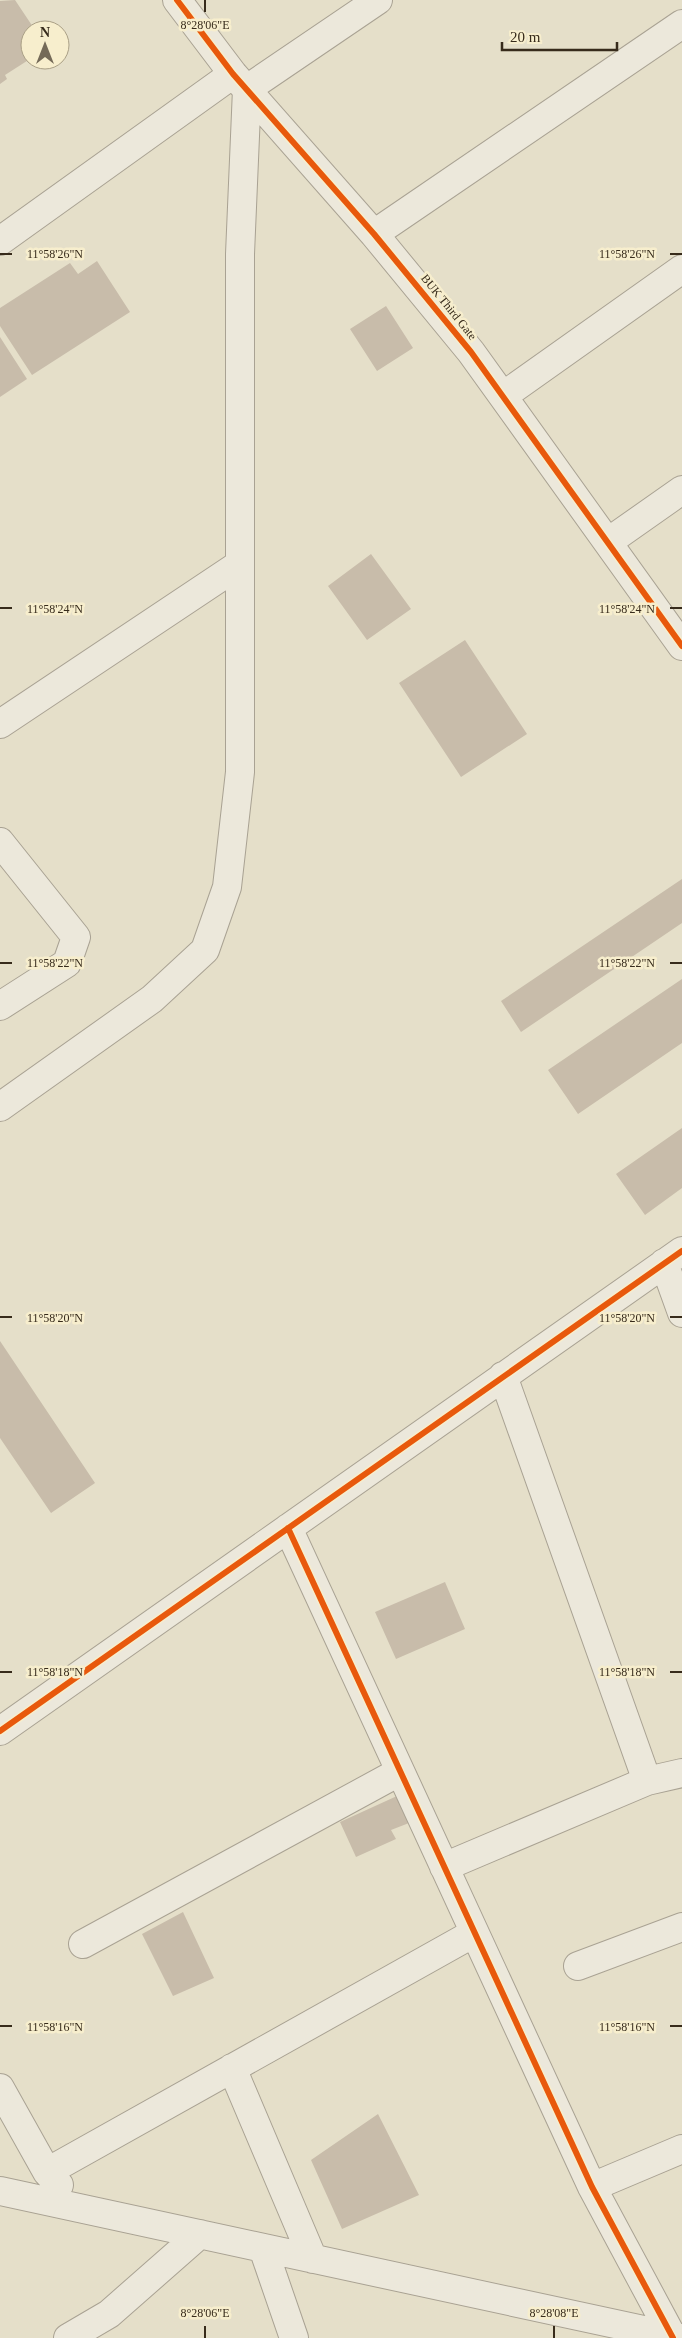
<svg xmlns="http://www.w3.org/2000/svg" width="682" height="2338" viewBox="0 0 682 2338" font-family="'Times New Roman',serif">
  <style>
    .building { fill: #c8bcaa }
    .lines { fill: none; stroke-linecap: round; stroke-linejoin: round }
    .minor-casing { stroke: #a9a293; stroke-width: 30 }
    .minor { stroke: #ece8db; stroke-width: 28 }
    .cycleway-casing { stroke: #f7eecd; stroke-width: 9 }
    .cycleway { stroke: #e8590c; stroke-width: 6 }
    .ticks { fill: none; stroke: #372b1b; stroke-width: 2 }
    .labels { text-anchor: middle; stroke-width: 5; stroke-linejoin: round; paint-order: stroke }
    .street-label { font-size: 12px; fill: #372b1b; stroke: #f7eecd }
    .ticks-label { font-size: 12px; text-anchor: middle; fill: #372b1b; stroke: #f7eecd; stroke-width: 5; stroke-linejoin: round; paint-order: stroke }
  </style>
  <rect width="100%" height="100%" fill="#e5dfc9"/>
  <!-- building -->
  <path class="building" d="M15,0L35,30H30V59L5,75L7,79L0,84V1Z
    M97,261L130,312L32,375L0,326V308L70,263L78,274Z
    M386,306L413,348L377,371L350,329Z
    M0,337L27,379L0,397Z
    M371,554L411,609L367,640L328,586Z
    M465,640L527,734L461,777L399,683Z
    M682,879V923L521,1032L501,1001Z
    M682,979V1043L578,1114L548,1070Z
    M682,1128V1188L645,1215L616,1174Z
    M0,1341L95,1483L51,1513L0,1438Z
    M445,1582L465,1629L396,1659L375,1612Z
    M397,1796L409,1823L391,1830L396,1839L356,1857L340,1822Z
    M183,1912L214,1978L173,1996L142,1934Z
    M378,2114L419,2195L342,2229L311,2160Z"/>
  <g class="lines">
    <!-- minor casing -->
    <g class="minor-casing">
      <path id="minor" d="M177,0L233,74L374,234L471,352L682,646
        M374,234L682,24
        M0,241L233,74
        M503,396L682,269
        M608,542L682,490
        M0,724L240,564
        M0,842L76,937L67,963L0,1006
        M0,1107L152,999L205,950L227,887L240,772V254L247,89L378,0
        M664,1263L682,1313
        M503,1376L647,1781
        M288,1528L592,2187L673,2338
        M0,1731L682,1251
        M444,1867L647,1781L682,1773
        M83,1944L399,1772
        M578,1966L682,1927
        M232,2068L313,2259
        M0,2088L47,2172L59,2185
        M47,2172L474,1933
        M592,2187L682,2149
        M0,2191L680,2338
        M263,2248L294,2338
        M68,2338L109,2314L200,2234"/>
    </g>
    <!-- minor -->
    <use href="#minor" class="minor"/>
    <!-- cycleway casing -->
    <g class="cycleway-casing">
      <path id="cycleway" d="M177,0L233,74L374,234L471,352L682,646
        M288,1528L592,2187L673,2338
        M0,1731L682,1251"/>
    </g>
    <!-- cycleway -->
    <use href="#cycleway" class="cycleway"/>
  </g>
  <!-- ticks -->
  <path class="ticks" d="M205,0V12M0,254H12M670,254H682M0,608H12M670,608H682M0,963H12M670,963H682M0,1317H12M670,1317H682M0,1672H12M670,1672H682M0,2026H12M670,2026H682M205,2326V2338M554,2326V2338"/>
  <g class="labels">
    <!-- street labels -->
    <g class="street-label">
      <text transform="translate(449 307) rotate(51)" y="4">BUK Third Gate</text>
    </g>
  </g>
  <g class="ticks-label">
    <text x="205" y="29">8°28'06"E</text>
    <text x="55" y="258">11°58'26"N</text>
    <text x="627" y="258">11°58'26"N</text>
    <text x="55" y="613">11°58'24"N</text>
    <text x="627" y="613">11°58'24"N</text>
    <text x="55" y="967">11°58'22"N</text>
    <text x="627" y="967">11°58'22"N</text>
    <text x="55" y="1322">11°58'20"N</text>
    <text x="627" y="1322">11°58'20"N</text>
    <text x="55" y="1676">11°58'18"N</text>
    <text x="627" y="1676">11°58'18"N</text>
    <text x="55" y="2031">11°58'16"N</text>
    <text x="627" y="2031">11°58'16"N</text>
    <text x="205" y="2317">8°28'06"E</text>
    <text x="554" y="2317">8°28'08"E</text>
  </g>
  <!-- north arrow -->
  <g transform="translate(45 45)"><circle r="24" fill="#f7eecd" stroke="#aaa086"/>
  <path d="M0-4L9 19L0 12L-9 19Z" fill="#746a58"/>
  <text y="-8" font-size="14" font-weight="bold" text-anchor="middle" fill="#372b1b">N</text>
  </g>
  <!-- scale -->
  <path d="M502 42v8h115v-8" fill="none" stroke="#372b1b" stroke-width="2.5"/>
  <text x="510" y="42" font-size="15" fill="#372b1b" stroke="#f7eecd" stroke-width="4" paint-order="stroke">20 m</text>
</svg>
